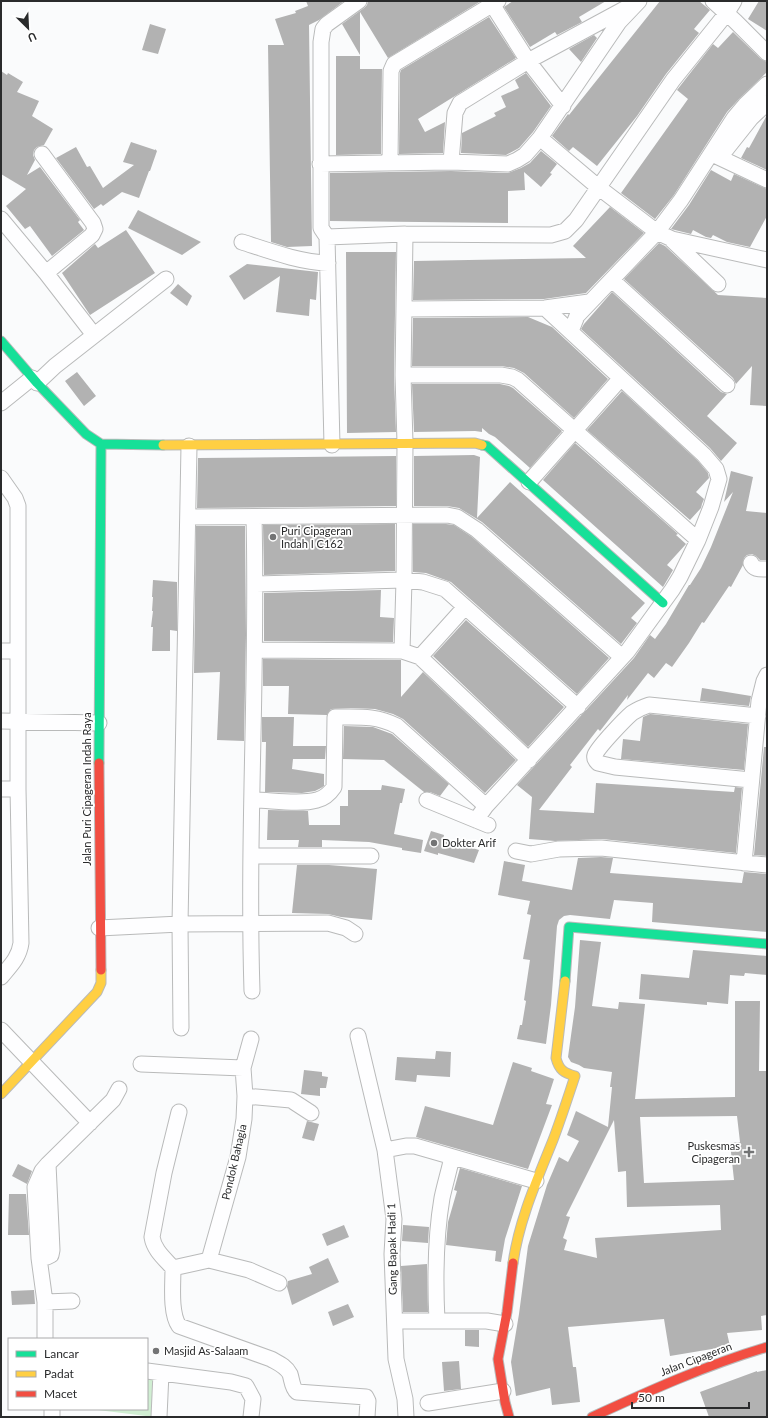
<svg xmlns="http://www.w3.org/2000/svg" width="768" height="1418" viewBox="0 0 768 1418" font-family="Lato,sans-serif">
  <style>
    .green { fill: #d0eed2 }
    .building { fill: #b2b2b2; fill-rule: evenodd }
    .lines { fill: none; stroke-linecap: round; stroke-linejoin: round }
    .street-casing { stroke: #b9baba; stroke-width: 17 }
    .fast-casing { stroke: #b9baba; stroke-width: 11 }
    .slow-casing { stroke: #b9baba; stroke-width: 11 }
    .jam-casing { stroke: #b9baba; stroke-width: 11 }
    .street { stroke: #fefeff; stroke-width: 15 }
    .fast { stroke: #16e098; stroke-width: 9 }
    .slow { stroke: #ffcf43; stroke-width: 9 }
    .jam { stroke: #f24e42; stroke-width: 9 }
    .poi-dot { fill: #737475; stroke: #fff; stroke-width: 1.5 }
    .labels { text-anchor: middle; stroke-width: 3.5; stroke-linejoin: round; paint-order: stroke }
    .poi-label { font-size: 11px; fill: #2a2b2c; stroke: #fff; text-anchor: start }
    .street-label { font-size: 11px; fill: #2a2b2c; stroke: #fff }
  </style>
  <rect width="100%" height="100%" fill="#fafbfc"/>
  <!-- green -->
  <path class="green" d="M147,1375H155L154,1417L98,1410L147,1409Z"/>
  <!-- building -->
  <path class="building" d="M306,1H344L319,20L309,25L312,246L287,247L271,242L268,45H284L275,19L296,13L295,11L308,6Z
    M368,1H481L388,58L360,12V55L342,24L364,8L367,5Z
    M513,1H606L579,17L582,22L557,35L555,32L530,47L504,7Z
    M660,1H699L710,10L694,29L699,33L666,74L637,116L597,166L573,147L569,151L552,136L568,114L569,115Z
    M759,1H767V31L748,19Z
    M489,17L516,58L418,119L425,132L445,122L443,153L399,154L400,73L401,70Z
    M150,24L166,29L158,54L142,50Z
    M733,32L761,59L767,62V72L739,99L727,112L674,195L655,219L621,193L688,99L677,90L713,44L718,48Z
    M594,35L597,38L581,62L569,49Z
    M336,56H360V69H382L381,154L336,155Z
    M1,71L7,75L8,73L23,82L17,92L39,101L32,116L53,129L44,145L37,147L34,150L33,155L35,160L27,175L40,167L80,220L78,222L84,230L52,256L30,226L25,229L6,206L26,189L1,174Z
    M526,73L551,106L533,132L519,148L506,155L461,153L462,133L496,116L494,113L506,107L501,96L519,88L515,80Z
    M767,115V170L741,158L747,147L749,148L754,139Z
    M131,142L155,150L156,149V150L157,151L150,171H149L139,198L122,192L103,206L101,204L94,209L56,158L76,147L87,167L90,166L103,188L134,165L123,162Z
    M541,151L557,164L550,173L552,174L541,187L524,172L525,190L508,191V223L330,221V173L451,171L508,173L521,168L530,163Z
    M711,170L731,181L734,174L767,189V216L750,247L727,242L713,235L711,238L706,237L693,230L691,234L671,229L689,205Z
    M610,207L644,233L586,293L544,299L413,300L414,261L586,258L573,246Z
    M138,210L201,242L182,255L128,228Z
    M126,230L155,273L90,315L62,273L95,244L98,248Z
    M659,243L665,246L718,295L767,298V406L750,405L752,366L736,384L733,378L624,279Z
    M346,252H396L394,375L396,432L347,433Z
    M247,264L318,272L316,300L310,299L309,316L276,312L280,276L244,300L229,276Z
    M178,284L192,296L187,306L170,293Z
    M612,292L721,392L727,394L707,416L737,443L721,461L710,448L581,329L584,324Z
    M528,317L552,327L608,379L574,418L524,373L514,368L501,366H412L413,318Z
    M77,372L96,396L84,406L65,381Z
    M412,384H500L509,386L513,388L562,431L530,468L495,437L489,434L482,428V432L475,431L414,432Z
    M622,391L698,461L708,473L709,478L696,492L704,499L702,504L701,508L690,520L587,430Z
    M575,443L678,534L676,535L686,544L667,565L673,570L663,587L543,480Z
    M474,455L480,457L477,518L510,482L645,603L631,618L637,623L621,644L482,522L459,508L447,506H414V456Z
    M396,456V506L197,508L198,458Z
    M731,471L753,477L746,511L767,513V560H760L756,556L752,554L747,555L744,558L743,565L731,587L729,586L704,623L702,622L689,643L672,667L666,663L654,678L648,673L627,700L628,695L600,731L598,729L570,765L572,767L539,810L594,813L596,783L734,792L735,787L742,788L736,853L602,839L555,841L529,839L532,797L517,785L634,658L650,635L655,639L666,624L689,585H690L701,568L711,547L733,492L724,502Z
    M395,524V571L264,575L263,525Z
    M413,524H446L454,525L472,537L609,658L577,694L451,582L426,573L413,572Z
    M196,526H245L246,635L244,741L217,740L220,672L194,673Z
    M153,580L177,582V631L170,630V651H152L153,627H151L153,611H152L153,597H152Z
    M381,590L380,617L394,618L393,642L264,641V593Z
    M466,620L564,707L528,747L433,656Z
    M263,659L401,660V697L423,672L516,760L485,793L403,719L393,714L375,709L351,708L331,709L327,715L288,714L289,686H263Z
    M702,688L751,696L749,706L700,701Z
    M650,714L748,724L744,770L621,759L623,739L640,741L643,717Z
    M262,717H294L293,746H326L325,759H293L292,769L324,774V786L321,788L315,791L302,793L265,792L266,742H262Z
    M344,726L373,727L392,734L449,784L440,796L430,792H424L384,760L343,759Z
    M764,747H767V856L754,855Z
    M382,785L405,789L402,803H400L394,834L423,840L421,853L402,850V848L369,842L322,840V847H298L299,840H267L268,810L308,811L309,825H340V806H348V790H381Z
    M431,831L444,835L443,839L479,850L474,863L438,853V855L424,851Z
    M601,857L613,858L610,873L742,883L744,872L767,874V932L652,922L653,903L614,900L610,919L570,915L564,916L559,920L557,926L551,1005L546,1044L517,1039L520,1025H522L526,1001L524,1000L530,960L523,959L531,915L527,914L530,901L498,895L504,861L525,865L522,881L572,890L578,858Z
    M297,865H329L377,869L372,920L341,917L328,914L292,913Z
    M580,940L601,942L592,1006L618,1009L619,1002L645,1004L635,1099L735,1097V1001H760L759,1071H767V1315L761,1316L762,1330L727,1333L730,1346L670,1356L664,1319L568,1327L573,1367H576L580,1402L552,1405L550,1388L516,1396L511,1362L519,1314L528,1246L547,1185L559,1157L568,1162L579,1141L567,1135L576,1111L608,1127L612,1087H610L612,1072L584,1068L579,1065L571,1062L568,1057L575,1007ZM737,1116L740,1142L730,1143L734,1180L644,1183L640,1117ZM614,1120L618,1172L626,1171L627,1207L720,1205L721,1230L595,1238L597,1258L564,1250L567,1240L563,1238L570,1217L566,1216Z
    M693,950L767,956V975L745,973L744,976L730,975L728,1004L707,1002V1005L639,999L641,974L689,978Z
    M436,1051L451,1052L450,1077L417,1075L416,1082L395,1080L397,1057L435,1059Z
    M513,1062L532,1068L531,1071L554,1079L546,1104L552,1105L528,1169L416,1137L425,1106L493,1125Z
    M304,1070L322,1072V1076L328,1077L326,1088H320V1096L301,1094Z
    M307,1121L319,1124L314,1141L302,1138Z
    M18,1164L32,1171L27,1184L12,1176Z
    M460,1168L522,1186L505,1239L501,1262L495,1261L496,1251L446,1245L448,1222L457,1191L454,1190Z
    M9,1194H26L29,1235H8Z
    M344,1225L349,1237L327,1246L322,1234Z
    M403,1225L429,1227L428,1243L402,1241Z
    M328,1258L339,1282L292,1305L287,1287L288,1281L312,1274L309,1267Z
    M427,1264L428,1312H403L401,1266Z
    M34,1290L35,1304L12,1305L11,1291Z
    M348,1304L354,1317L333,1326L328,1312Z
    M465,1330H479V1347L465,1346Z
    M459,1361L461,1389L444,1391L442,1362Z
    M767,1370V1417H709L700,1392L757,1371V1372Z"/>
  <g class="lines">
    <!-- street casing -->
    <g class="street-casing">
      <path id="street" d="M490,1L528,61L563,106
        M713,1L735,21L767,53
        M540,138L598,187L657,232L672,239L767,260
        M42,154L93,223L95,229L92,235L46,273
        M712,154L767,180
        M720,157L751,118L767,103
        M390,162L391,71L394,64L498,1
        M451,162L455,113L460,103L528,61L628,7
        M320,164L451,162L508,164L517,160L525,155L540,138L619,22L639,1
        M1,219L46,273L94,335
        M327,237L405,234L551,235L565,231L576,220L673,80L726,14L734,1
        M672,240L718,284
        M242,242C270,251 299,262 328,263
        M612,280L727,385
        M405,309L545,308L589,302
        M571,331L577,316L657,232L681,200L734,118L745,105L767,84
        M403,375H501L512,377L518,380L698,540
        M37,383L55,366L166,279
        M1,403L32,378
        M332,445L327,237L321,228V42L323,29L327,24L359,1
        M1,478L15,498L18,506V789L21,943C19,958 10,966 1,977
        M529,482L621,378
        M188,517L447,515L457,517L477,530L622,657
        M751,563C754,570 760,569 767,569
        M256,584L404,580L423,582L445,589L578,707
        M255,650L402,651L420,657L529,760
        M1,651H18
        M402,651L404,580L405,443L403,375L405,234
        M420,657L465,607
        M1,721L99,723
        M751,780L615,767L598,763C596,761 594,758 595,755C598,747 625,719 632,713C638,709 643,707 649,705L758,716
        M1,789H18
        M252,800C270,800 300,805 317,800C325,798 330,793 334,787L335,717C358,717 376,715 397,726L486,806
        M427,800L488,825
        M476,820L486,806L627,652L672,590L680,577L698,540L711,507L719,479L716,469L704,455L545,308
        M516,851L531,854L559,849L601,848L767,865
        M251,856H371
        M744,863L759,701L764,681L767,675
        M99,928L180,924L328,923L346,928L355,934
        M252,991C247,833 258,675 254,517
        M181,1028L180,924L189,446
        M1,1030L90,1123
        M358,1036L385,1150L394,1219L392,1254L396,1359L405,1399L406,1417
        M141,1064L243,1068
        M245,1096L291,1100L311,1113
        M179,1112L164,1173L152,1237C154,1250 164,1258 173,1268C173,1284 170,1313 179,1326L271,1359C278,1363 286,1366 290,1374C292,1380 292,1388 297,1392L366,1397L368,1401L367,1417
        M385,1150L406,1146H415L536,1181
        M39,1258L47,1257L51,1255L52,1250L48,1164
        M209,1260L238,1157L244,1119L245,1096L243,1068L251,1039
        M173,1268L209,1260L249,1270L279,1283
        M45,1302L72,1301
        M403,1321H487L505,1324
        M437,1321C435,1280 435,1239 442,1198C445,1184 449,1171 452,1157
        M45,1339V1302L39,1258L35,1187L42,1171L48,1164L113,1100L119,1089
        M147,1371L231,1382L246,1386L253,1399L251,1417
        M428,1403L503,1391
        M52,1417V1409
        M159,1417L161,1373"/>
    </g>
    <!-- fast casing -->
    <g class="fast-casing">
      <path id="fast" d="M1,341L37,383L86,434L101,444L163,445
        M482,445L487,446L663,603
        M99,763L101,444
        M565,981L569,927L767,944"/>
    </g>
    <!-- slow casing -->
    <g class="slow-casing">
      <path id="slow" d="M163,445L475,443L482,445
        M1,1094L97,992L101,983V970
        M513,1263C519,1220 537,1180 553,1140C561,1119 568,1097 575,1076C564,1073 559,1070 556,1058L565,981"/>
    </g>
    <!-- jam casing -->
    <g class="jam-casing">
      <path id="jam" d="M99,763L101,970
        M509,1417L505,1402L498,1359L507,1312L513,1263
        M592,1417C649,1391 706,1365 767,1347"/>
    </g>
    <!-- street -->
    <use href="#street" class="street"/>
    <!-- fast -->
    <use href="#fast" class="fast"/>
    <!-- slow -->
    <use href="#slow" class="slow"/>
    <!-- jam -->
    <use href="#jam" class="jam"/>
  </g>
  <!-- markers -->
  <g class="poi-dot">
    <circle cx="273" cy="537" r="4"/>
    <circle cx="434" cy="843" r="4"/>
    <path d="M747 1146h4v4h4v4h-4v4h-4v-4h-4v-4h4z"/>
    <circle cx="156" cy="1351" r="4"/>
  </g>
  <g class="labels">
    <!-- poi labels -->
    <g class="poi-label">
      <text x="281" y="535">Puri Cipageran<tspan x="281" dy="13">Indah I C162</tspan></text>
      <text x="442" y="847">Dokter Arif</text>
      <text x="740" y="1150" text-anchor="end">Puskesmas<tspan x="740" dy="13">Cipageran</tspan></text>
      <text x="164" y="1355">Masjid As-Salaam</text>
    </g>
    <!-- street labels -->
    <g class="street-label">
      <text transform="translate(87 789) rotate(-90)" y="4">Jalan Puri Cipageran Indah Raya</text>
      <text transform="translate(234 1162) rotate(-77)" y="4">Pondok Bahagia</text>
      <text transform="translate(392 1249) rotate(-91)" y="4">Gang Bapak Hadi 1</text>
      <text transform="translate(696 1359) rotate(-21)" y="4">Jalan Cipageran</text>
    </g>
  </g>
  <!-- border -->
  <rect width="768" height="1418" fill="none" stroke="#2a2b2c" stroke-width="4"/>
  <!-- legend -->
  <rect x="8" y="1338" width="140" height="72" fill="#ffffff" stroke="#aaaaab"/>
  <rect x="16" y="1351" width="20" height="6" fill="#16e098" stroke="#aaaaab"/>
  <text x="44" y="1358" font-size="12" fill="#2a2b2c">Lancar</text>
  <rect x="16" y="1371" width="20" height="6" fill="#ffcf43" stroke="#aaaaab"/>
  <text x="44" y="1378" font-size="12" fill="#2a2b2c">Padat</text>
  <rect x="16" y="1391" width="20" height="6" fill="#f24e42" stroke="#aaaaab"/>
  <text x="44" y="1398" font-size="12" fill="#2a2b2c">Macet</text>
  <!-- north arrow -->
  <g transform="translate(28 28) rotate(156)" stroke="#ffffff" stroke-width="3" paint-order="stroke">
  <path d="M0-3L7 15L0 10L-7 15Z" fill="#2a2b2c"/>
  <text y="-6" font-size="11" font-weight="bold" text-anchor="middle" fill="#2a2b2c">U</text>
  </g>
  <!-- scale -->
  <path d="M632 1402v6h117v-6" fill="none" stroke="#2a2b2c" stroke-width="2"/>
  <text x="638" y="1402" font-size="12" fill="#2a2b2c" stroke="#ffffff" stroke-width="3" paint-order="stroke">50 m</text>
</svg>
